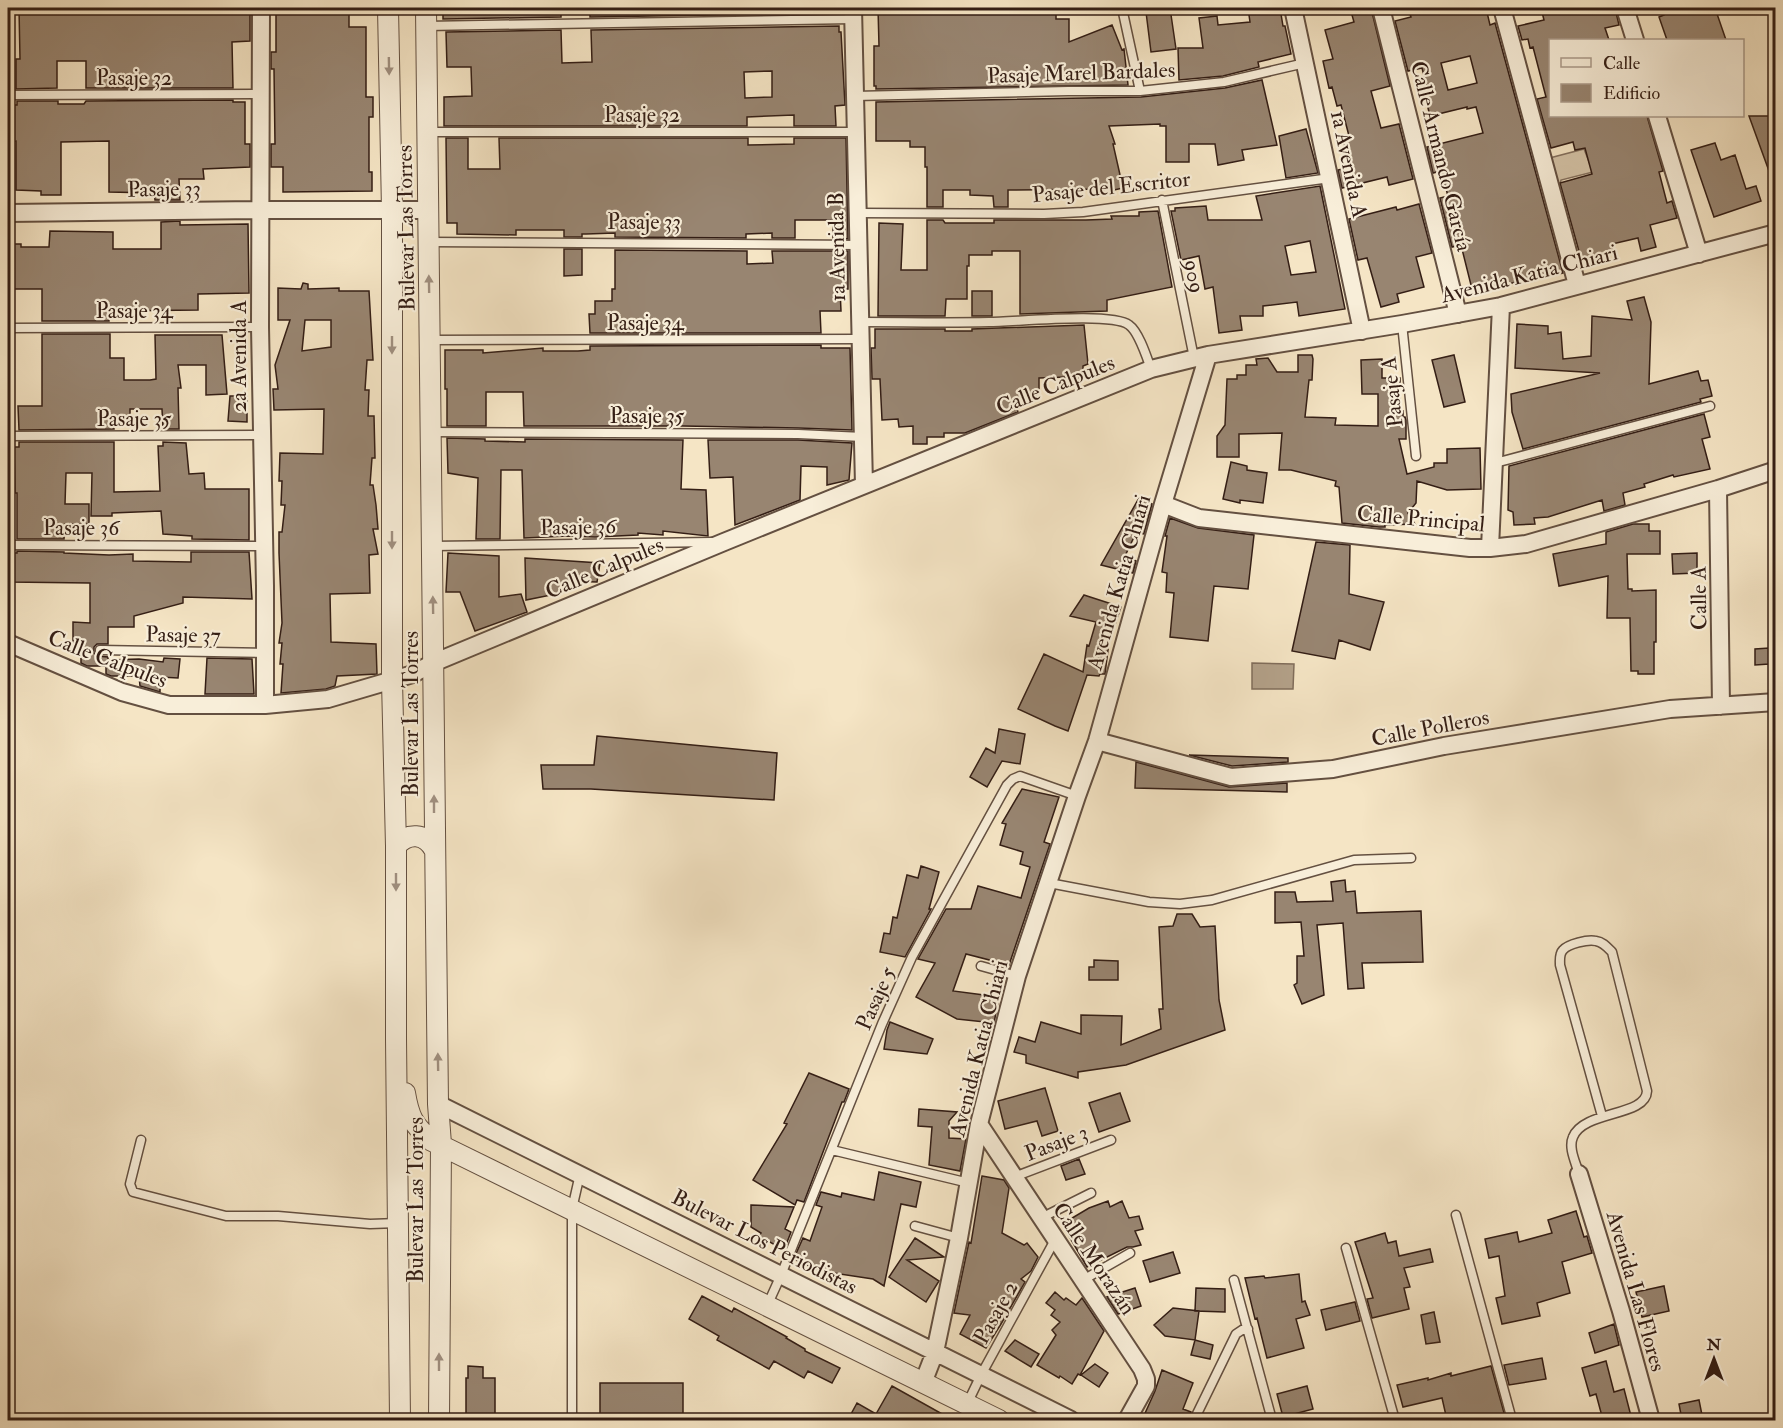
<svg xmlns="http://www.w3.org/2000/svg" width="1783" height="1428" viewBox="0 0 1783 1428" font-family="'IM FELL Double Pica',serif">
  <style>
    .green { fill: #d4c3a7; stroke: #84705e; stroke-width: 1.5 }
    .water { fill: #b3a189; stroke: #806d5b; stroke-width: 1.5 }
    .building { fill: #988571; stroke: #341e15; stroke-width: 1.5; fill-rule: evenodd }
    .lines { fill: none; stroke-linecap: round; stroke-linejoin: round }
    .service-casing { stroke: #645041; stroke-width: 11 }
    .minor-casing { stroke: #645041; stroke-width: 20 }
    .tertiary-casing { stroke: #645041; stroke-width: 22 }
    .service { stroke: #f8eed9; stroke-width: 8 }
    .minor { stroke: #f8eed9; stroke-width: 16 }
    .tertiary { stroke: #f8eed9; stroke-width: 20 }
    .oneway { fill: #a09081 }
    .labels { text-anchor: middle; stroke-width: 4.5; stroke-linejoin: round; paint-order: stroke }
    .street-label { font-size: 22px; fill: #341e15; stroke: #f8eed9 }
  </style>
  <rect width="100%" height="100%" fill="#f5e5c5"/>
  <filter id="stains"><feTurbulence type="fractalNoise" baseFrequency=".00333" numOctaves="4"/><feColorMatrix values="0 0 0 0 .2 0 0 0 0 .09 0 0 0 0 .02 0 0 0 .5 -.17"/></filter>
  <radialGradient id="worn" r=".72"><stop offset=".6" stop-color="#630" stop-opacity="0"/><stop offset="1" stop-color="#630" stop-opacity=".3"/></radialGradient>
  <!-- green -->
  <path class="green" d="M1584,149L1593,172L1561,180L1559,190L1542,160Z"/>
  <!-- water -->
  <path class="water" d="M1252,663L1294,664L1293,689H1252Z"/>
  <!-- building -->
  <path class="building" d="M19,8H36V13L63,12V8H250V41L232,42L233,88H86V61H57V88L16,89V59H20Z
    M303,8H349V27H366V97H373V117H369V172H372V191L283,192V167H271V144H275L274,69H271V52H276V12H303Z
    M443,8H561V17L443,19Z
    M590,8H839V13L590,17Z
    M878,8H1056V19H1069V42L1112,25L1122,50L1124,49L1128,85L876,89V86H874V46H879Z
    M1159,8H1170L1176,49L1151,52L1146,12Z
    M1248,8H1280L1283,26H1285L1291,54L1258,62L1259,67L1223,76L1179,80L1178,48H1203L1199,18L1217,16L1218,25L1250,22Z
    M1350,8H1371L1390,86L1371,91L1381,128L1399,124L1413,179L1389,185L1387,177L1342,188L1338,170L1350,167L1342,137L1349,136L1341,105L1337,106L1332,87L1329,88L1323,61L1333,59L1325,30L1354,22Z
    M1408,8H1486L1490,25L1495,23L1563,273L1552,276V273L1473,293L1461,245L1452,247L1440,198L1448,196L1441,171L1433,173L1427,147L1483,133L1476,107L1467,109V107L1430,116L1425,96L1429,95L1422,68L1408,71L1395,21L1411,17ZM1470,56L1477,83L1448,90L1441,63Z
    M1541,8H1615L1619,25L1605,28L1609,40H1551V116H1647L1663,171L1659,172L1667,203L1672,201L1677,218L1650,225L1656,247L1641,251L1638,238L1612,244L1614,253L1582,262L1560,183L1592,174L1585,148L1575,150L1573,142L1551,148L1537,99L1546,97L1533,47L1530,48L1528,39L1522,40L1518,26L1544,20Z
    M1662,8H1715L1726,40H1667L1659,17L1664,15Z
    M839,26V32H841L845,105L835,106L836,126H794V115L747,117V126H444V97L472,96L471,67H447L446,32L561,30L562,63L592,62L591,30ZM772,71V97L745,98L744,72Z
    M1262,80L1277,145L1242,150L1244,160L1218,165L1215,144H1189V162H1166V126H1160V124L1109,126L1115,144H1113L1123,188L1105,192V189L1008,190V207H994L993,196L970,195V190H943V207H927V167H925V147H910V141H876V102L1141,97L1225,88Z
    M233,100V102H245V144H250V167L203,169L204,179H179L180,200H155L154,193L109,192V141L61,142V195H41V191L16,190V141L9,142L8,105H17V101H58V104H84L86,101Z
    M1749,116H1776V181L1773,182Z
    M1306,129L1318,173L1286,178L1279,136Z
    M446,138H468V169H500L499,138H748V145L794,144V138H846L848,239L833,238V220H795V238H772V233L746,234V238L615,237V233L586,234H582V237H564V230H516V235L457,234V223H447Z
    M1715,143L1721,160L1735,155L1746,189L1756,186L1761,201L1714,217L1691,150Z
    M1320,186L1345,309L1299,316L1297,302L1263,306V316H1240L1242,330L1219,333L1213,287L1205,289L1199,256L1181,260L1171,211H1175V208L1206,206L1208,220H1262L1256,196ZM1310,241L1316,272L1291,275L1285,246Z
    M1419,204L1432,253L1416,257L1424,287L1397,294L1399,302L1381,307L1367,258L1358,260L1349,219L1396,207L1397,210Z
    M1158,211L1172,287L1107,300V311L1020,314V251H992V255H969V266H967V299H946L945,316H878L879,223L903,224L901,270H927V220H943L945,223H994V220H1086L1112,219L1111,216H1139V212Z
    M180,221V225L248,224L249,293L198,294V310L114,311V316H109V321H42V289H8V244H21V247H49L50,231L113,232V249H161V222Z
    M564,249H582V275L564,276Z
    M615,250L747,251V264L773,263L772,251H848V289H840L841,311H820L821,333H590L589,314H595V301H612V289H615Z
    M303,283L308,284V289L339,288V291H369L373,360H367L365,390H369L368,416H374L375,458H372L370,485H373L376,505L378,529H373L378,554L369,555L370,593L330,594L331,642L376,644L377,674L337,676L335,686L326,689L281,693L283,664H280L282,643H279L282,623L279,553V532H282L285,505H281L282,481H279L280,453L323,454L324,409L274,410L273,389H278L275,365L290,320H278V288L301,289ZM305,320H331V347L302,351Z
    M972,291H992V316H972Z
    M1644,297L1651,322L1649,384L1698,371L1701,381L1708,380L1712,396L1700,399L1701,402L1523,449L1512,412L1511,394L1600,373L1515,368L1517,324L1548,326V334L1561,332L1563,359L1591,356L1592,316L1632,320L1627,301Z
    M1084,325L1088,364L1083,366V377L1066,380V377L1039,378V395L1017,409L1018,412L965,433H944V437H927V444H913V426L899,427L898,419L882,420L880,379H872L871,348H875V329H945V331H972V329Z
    M42,334H110V358H124V380H150L156,379L155,335H222L227,394L206,395V365H178L181,388H178L179,429H163L162,409H130V424H114V429L19,430L18,406H42Z
    M821,345V348H850L852,430L798,428L683,426H524L523,392H486V426H447V389H445V350H483V353L543,348V351H578L590,350V346Z
    M1298,355H1312L1313,359L1312,380H1309L1305,417L1336,418L1335,425L1378,426V394H1362L1361,360L1382,359V378H1400V411H1403V417H1405L1406,420V439H1399L1407,474L1434,467V463H1447V449L1480,448L1481,489L1447,490L1417,481L1416,503L1408,513L1415,524L1385,525V527H1379L1342,523L1339,487L1335,486L1336,481L1291,470H1279L1282,433L1239,434V457H1217V436L1225,425L1227,379H1237V375H1246V365H1257L1256,359L1268,358L1277,372H1298Z
    M1454,355L1465,402L1444,407L1432,360Z
    M230,396H247V422L228,421Z
    M1704,414L1710,437L1702,439L1710,469L1674,477L1673,475L1644,484L1645,487L1623,493L1625,505L1604,511L1602,500L1548,517L1534,518L1535,524L1514,525L1513,512L1508,510L1509,466Z
    M447,438L485,439V441L525,442V439L683,440L681,489L706,490L708,536L663,531V535L638,533V535L595,537L568,536L524,538L522,470H501L500,539H476L478,478L448,473Z
    M708,440H798L852,443L849,480L827,485V467L801,466L800,500L735,525L733,477L710,478Z
    M19,442H114V492L160,491L158,446H163V442L186,443L189,474L204,473L205,489H249V540L192,539V536L163,534L161,511L112,513V516H91L92,473H66L65,504H89V524H65L64,539H17V493H15L14,447H19Z
    M1231,462L1247,466V470L1267,473L1263,503L1240,500V503L1223,499Z
    M1139,498L1152,504L1144,534L1136,533L1125,556L1136,561L1133,573L1101,565Z
    M1170,518L1198,528L1254,535L1248,589L1214,586L1208,641L1170,637L1174,593L1166,592L1167,573L1162,572L1167,536H1165Z
    M1633,524H1649V531H1660V554H1627L1628,589H1632V591L1656,590V642H1654V674H1638V671H1631L1630,618H1607L1608,576L1559,586L1553,554L1606,544V532Z
    M1316,542L1350,545L1349,594L1384,602L1370,650L1339,640L1335,659L1292,651Z
    M17,551L64,552V553L109,555L133,554V561L191,562V552H249L252,599L183,597V603L134,616V627H108V644H97L94,647V653L97,656L108,657V660L139,659L163,662L164,658L180,659L178,678L160,677V692L140,686L139,676H111L106,674V666H87L81,663V654H73V622L90,623V583L8,582V553H17Z
    M448,553L499,556V597L521,594L527,612L475,631L460,592H446Z
    M1697,553V573L1673,574L1672,554Z
    M525,558L600,563L597,582L565,581L566,592L526,600Z
    M1084,595L1121,607L1109,642L1105,674H1100L1099,676L1087,675L1068,731L1055,726L1018,709L1044,654L1083,672L1087,645L1089,646L1096,622L1070,616Z
    M1769,648V664L1755,665V649Z
    M207,658L252,659L254,694H205Z
    M999,729L1025,734L1020,764L1002,761L987,787L970,777L986,748L995,753Z
    M597,736L777,753L774,800L591,789H543L541,765H594Z
    M1189,755L1288,758V762L1232,766Z
    M1136,762L1229,787L1287,783V792L1135,788Z
    M1022,789L1059,797L1044,842L1050,844L1009,965L966,954L953,991L999,997L994,1023L957,1019L916,997L935,963L918,959L946,909H971L978,886L1021,898L1030,867L1020,864L1023,852L1000,845L1006,824L1002,823Z
    M921,866L939,872L929,909H931L905,957L880,952L884,933L890,934L893,917L897,918L907,875L918,878Z
    M1345,880L1346,892L1355,891L1357,913L1421,911L1423,962L1362,963L1364,988L1348,989L1343,923L1317,925L1324,995L1302,1004L1294,985L1297,983V956H1304L1301,922L1275,923V892H1295L1297,902L1333,901L1331,882Z
    M1177,914H1192L1200,927L1215,926L1219,1000L1225,1030L1126,1065L1078,1072V1078L1026,1063V1055L1014,1052L1019,1037L1035,1042L1041,1022L1081,1034V1015L1122,1016L1121,1045L1161,1029L1159,1009H1163L1159,927L1173,926Z
    M1094,960L1118,961V980H1089V967H1094Z
    M890,1022L933,1039L927,1054L884,1049L887,1030Z
    M809,1073L849,1089L844,1102H842L804,1202L797,1200L795,1205L753,1180L787,1124L784,1123Z
    M1045,1088L1058,1131L1042,1136L1037,1121L1005,1129L998,1101Z
    M1120,1093L1130,1121L1099,1132L1089,1103Z
    M919,1109L957,1112L949,1121V1138L966,1139L960,1171L929,1165L932,1127L918,1126Z
    M1079,1159L1085,1174L1066,1180L1061,1166Z
    M879,1172L921,1182L916,1207L901,1204L884,1286L873,1279L827,1272L826,1274L796,1260L797,1257L795,1256L803,1238L810,1241L822,1207L816,1205L821,1192L841,1197L842,1193L874,1200Z
    M982,1176L1004,1180L1009,1188L1002,1233L1024,1245L1027,1243L1038,1257L1031,1271L1021,1279L1025,1282L1001,1324L986,1348L960,1334L970,1315L954,1313L969,1242L971,1243Z
    M1108,1201L1110,1207L1122,1201L1129,1218L1139,1216L1143,1229L1135,1231L1141,1245L1133,1247H1127L1087,1267L1062,1224L1089,1208Z
    M751,1205L794,1207L785,1229L791,1232L784,1250L759,1236L761,1233L751,1227Z
    M1576,1211L1584,1237L1587,1236L1592,1253L1562,1262L1570,1293L1537,1303L1540,1316L1502,1324L1496,1298L1505,1296L1499,1256L1489,1258L1485,1239L1517,1232L1519,1242L1552,1233L1548,1220Z
    M1385,1233L1388,1243L1396,1241L1399,1256L1430,1249L1433,1262L1404,1268L1410,1287L1404,1288L1409,1309L1372,1318L1367,1299L1373,1298L1355,1242Z
    M915,1238L944,1257L907,1260L939,1281L926,1302L889,1277Z
    M1173,1252L1180,1273L1150,1282L1143,1261Z
    M1299,1274L1302,1302L1305,1301L1310,1315L1296,1319L1304,1348L1267,1358L1257,1318L1255,1319L1245,1278L1264,1276L1265,1278Z
    M1664,1286L1669,1311L1642,1317L1636,1292Z
    M1135,1288L1141,1306L1118,1314L1107,1297Z
    M1196,1288L1225,1289V1312L1195,1311Z
    M1055,1292L1064,1300L1066,1298L1076,1305L1082,1298L1104,1331L1080,1375L1078,1374L1072,1384L1060,1376L1059,1378L1037,1365L1056,1335L1052,1330L1060,1322L1051,1315L1055,1310L1046,1303Z
    M702,1296L732,1312L734,1308L787,1337L786,1338L805,1349V1351L840,1368L832,1383L808,1371L804,1378L774,1361L769,1369L717,1340L719,1336L689,1319Z
    M1355,1302L1360,1321L1326,1330L1321,1310Z
    M1173,1308L1199,1311L1195,1340L1165,1336L1154,1325Z
    M1434,1312L1440,1342L1426,1344L1421,1315Z
    M1614,1324L1619,1345L1595,1353L1589,1333Z
    M1015,1340L1039,1354L1031,1367L1005,1351Z
    M1195,1340L1213,1345L1210,1359L1191,1355Z
    M1542,1358L1546,1379L1509,1385L1504,1365Z
    M1606,1361L1614,1392L1624,1389L1632,1420H1603L1596,1394L1590,1396L1582,1368Z
    M1095,1364L1108,1373L1099,1387L1081,1375Z
    M468,1366L483,1367V1378H495V1420H466V1378H468Z
    M1491,1366L1506,1420H1447L1442,1398L1403,1407L1397,1385L1428,1378V1380L1451,1373V1376Z
    M1162,1370L1193,1383L1183,1409L1191,1412L1188,1420H1142L1155,1391Z
    M600,1383H683V1418H600Z
    M892,1386L953,1420H858L850,1416L857,1403L876,1414Z
    M1307,1386L1313,1409L1283,1417L1277,1394Z
    M1699,1400L1703,1420H1682L1679,1404Z"/>
  <g class="lines">
    <!-- service casing -->
    <g class="service-casing">
      <path id="service" d="M1122,8L1140,91
        M426,26L853,19
        M8,95L261,94
        M855,96L1068,91H1140L1224,82L1305,63
        M428,132H856
        M1162,200L1194,358
        M858,213L1044,214L1083,212L1330,178
        M429,242L859,245
        M861,322C903,322 946,323 989,322C1015,322 1112,312 1129,325C1139,332 1147,358 1151,369
        M1402,324L1416,456
        M8,328L260,327
        M430,340L861,339
        M431,432L798,434L863,437
        M8,436L261,435
        M1495,463L1710,406
        M8,545L263,546
        M432,546L712,542
        M100,650L265,653
        M1049,883L1149,902L1180,904L1212,900L1354,860L1411,858
        M981,966L1017,976
        M141,1140L130,1184L133,1192L226,1216H278L370,1224L398,1223
        M832,1150L969,1183
        M1579,1174C1576,1163 1568,1148 1573,1137C1584,1110 1646,1117 1647,1091L1612,952C1607,947 1603,942 1596,941C1588,939 1568,944 1563,950C1559,954 1560,960 1560,965L1602,1116
        M1014,1177L1111,1140
        M1456,1215L1512,1420
        M1041,1218L1091,1193
        M915,1226L959,1238
        M1346,1248L1395,1420
        M1083,1280L1130,1253
        M1234,1280L1272,1420
        M767,1306L781,1275L882,1024L912,957L1007,785L1013,779L1020,776L1077,796
        M967,1404L981,1375L1056,1238
        M572,1420V1209L580,1174
        M1194,1420L1236,1334L1242,1330L1248,1329"/>
    </g>
    <!-- minor casing -->
    <g class="minor-casing">
      <path id="minor" d="M261,8L260,327L265,586V705
        M853,8L864,485
        M1293,8L1362,331
        M1381,8L1458,314
        M1502,8L1577,285
        M1625,8L1635,40
        M1657,116L1699,254
        M8,213L261,210H428
        M1718,489L1721,706
        M1163,504L1199,518L1470,548H1490L1526,544L1718,489L1776,470
        M1490,548L1501,306
        M8,643L122,692L169,705H265L328,699L413,674L433,663L724,542L1151,369L1208,355L1402,324L1501,306L1776,233
        M1097,741L1231,777L1333,769L1444,746L1670,709L1776,702
        M438,1104L1071,1420
        M979,1124L1142,1369L1146,1379V1386L1127,1420
        M1579,1174L1621,1311L1651,1420
        M923,1383L935,1352L959,1238L979,1124L1017,976L1077,796L1097,741L1163,504L1208,355"/>
    </g>
    <!-- tertiary casing -->
    <g class="tertiary-casing">
      <path id="tertiary" d="M388,8L392,210V681L396,846V1039L400,1420
        M426,8L438,1104L441,1144L439,1420
        M396,846C408,832 425,833 434,849
        M405,1093C409,1117 413,1125 432,1141L999,1420"/>
    </g>
    <!-- service -->
    <use href="#service" class="service"/>
    <!-- minor -->
    <use href="#minor" class="minor"/>
    <!-- tertiary -->
    <use href="#tertiary" class="tertiary"/>
  </g>
  <!-- one-way arrows -->
  <defs><path id="oneway-solid" d="M-6-.8H1V-3.2L6.5 0L1 3.2V.8H-6Z" transform="scale(1.5)"/></defs>
  <g class="oneway">
    <use href="#oneway-solid" transform="translate(389 66) rotate(89)"/>
    <use href="#oneway-solid" transform="translate(429 284) rotate(-91)"/>
    <use href="#oneway-solid" transform="translate(392 345) rotate(90)"/>
    <use href="#oneway-solid" transform="translate(392 540) rotate(90)"/>
    <use href="#oneway-solid" transform="translate(433 605) rotate(-91)"/>
    <use href="#oneway-solid" transform="translate(434 804) rotate(-90)"/>
    <use href="#oneway-solid" transform="translate(396 882) rotate(90)"/>
    <use href="#oneway-solid" transform="translate(438 1062) rotate(-91)"/>
    <use href="#oneway-solid" transform="translate(439 1362) rotate(-90)"/>
  </g>
  <g class="labels">
    <!-- street labels -->
    <g class="street-label">
      <text transform="translate(1081 72) rotate(-2)" y="8">Pasaje Marel Bardales</text>
      <text x="134" y="85">Pasaje 32</text>
      <text x="642" y="122">Pasaje 32</text>
      <text transform="translate(1442 156) rotate(76)" y="8">Calle Armando García</text>
      <text transform="translate(1350 164) rotate(78)" y="8">1a Avenida A</text>
      <text transform="translate(1111 186) rotate(-6)" y="8">Pasaje del Escritor</text>
      <text transform="translate(164 188) rotate(-1)" y="8">Pasaje 33</text>
      <text x="644" y="229">Pasaje 33</text>
      <text transform="translate(405 228) rotate(-91)" y="8">Bulevar Las Torres</text>
      <text transform="translate(836 247) rotate(-91)" y="8">1a Avenida B</text>
      <text transform="translate(1529 273) rotate(-14)" y="8">Avenida Katia Chiari</text>
      <text transform="translate(1195 276) rotate(78)" y="8">909</text>
      <text x="134" y="318">Pasaje 34</text>
      <text x="645" y="330">Pasaje 34</text>
      <text transform="translate(238 356) rotate(-90)" y="8">2a Avenida A</text>
      <text transform="translate(1055 384) rotate(-22)" y="8">Calle Calpules</text>
      <text transform="translate(1391 392) rotate(-96)" y="8">Pasaje A</text>
      <text x="647" y="423">Pasaje 35</text>
      <text x="134" y="426">Pasaje 35</text>
      <text transform="translate(1421 518) rotate(5)" y="8">Calle Principal</text>
      <text transform="translate(578 526) rotate(-1)" y="8">Pasaje 36</text>
      <text x="81" y="535">Pasaje 36</text>
      <text transform="translate(604 567) rotate(-23)" y="8">Calle Calpules</text>
      <text transform="translate(1118 582) rotate(-74)" y="8">Avenida Katia Chiari</text>
      <text transform="translate(1698 598) rotate(-91)" y="8">Calle A</text>
      <text transform="translate(183 634) rotate(1)" y="8">Pasaje 37</text>
      <text transform="translate(108 658) rotate(21)" y="8">Calle Calpules</text>
      <text transform="translate(410 714) rotate(-90)" y="8">Bulevar Las Torres</text>
      <text transform="translate(1430 727) rotate(-11)" y="8">Calle Polleros</text>
      <text transform="translate(875 998) rotate(-66)" y="8">Pasaje 5</text>
      <text transform="translate(978 1048) rotate(-76)" y="8">Avenida Katia Chiari</text>
      <text transform="translate(1056 1142) rotate(-21)" y="8">Pasaje 3</text>
      <text transform="translate(415 1200) rotate(-90)" y="8">Bulevar Las Torres</text>
      <text transform="translate(765 1241) rotate(27)" y="8">Bulevar Los Periodistas</text>
      <text transform="translate(1095 1258) rotate(56)" y="8">Calle Morazán</text>
      <text transform="translate(1637 1291) rotate(74)" y="8">Avenida Las Flores</text>
      <text transform="translate(995 1312) rotate(-61)" y="8">Pasaje 2</text>
    </g>
  </g>
  <!-- margin -->
  <rect width="1783" height="1428" fill="none" stroke="#f5e5c5" stroke-width="30"/>
  <rect x="9" y="9" width="1765" height="1410" fill="none" stroke="#341e15" stroke-width="3"/>
  <rect x="15" y="15" width="1753" height="1398" fill="none" stroke="#341e15" stroke-width="1.5"/>
  <!-- legend -->
  <rect x="1549" y="39" width="195" height="78" fill="#f8eed9" stroke="#aa9b8b" stroke-width="1.5"/>
  <rect x="1561" y="58" width="30" height="9" fill="#f8eed9" stroke="#aa9b8b" stroke-width="1.5"/>
  <text x="1603" y="69" font-size="18" fill="#341e15">Calle</text>
  <rect x="1561" y="84" width="30" height="18" fill="#988571" stroke="#aa9b8b" stroke-width="1.5"/>
  <text x="1603" y="99" font-size="18" fill="#341e15">Edificio</text>
  <!-- north arrow -->
  <g transform="translate(1714 1359)" stroke="#f8eed9" stroke-width="4.5" paint-order="stroke">
  <path d="M0-4.5L10 22L0 15L-10 22Z" fill="#341e15"/>
  <text y="-9" font-size="16" font-weight="bold" text-anchor="middle" fill="#341e15">N</text>
  </g>
  <rect width="100%" height="100%" filter="url(#stains)"/>
  <rect width="100%" height="100%" fill="url(#worn)"/>
</svg>
